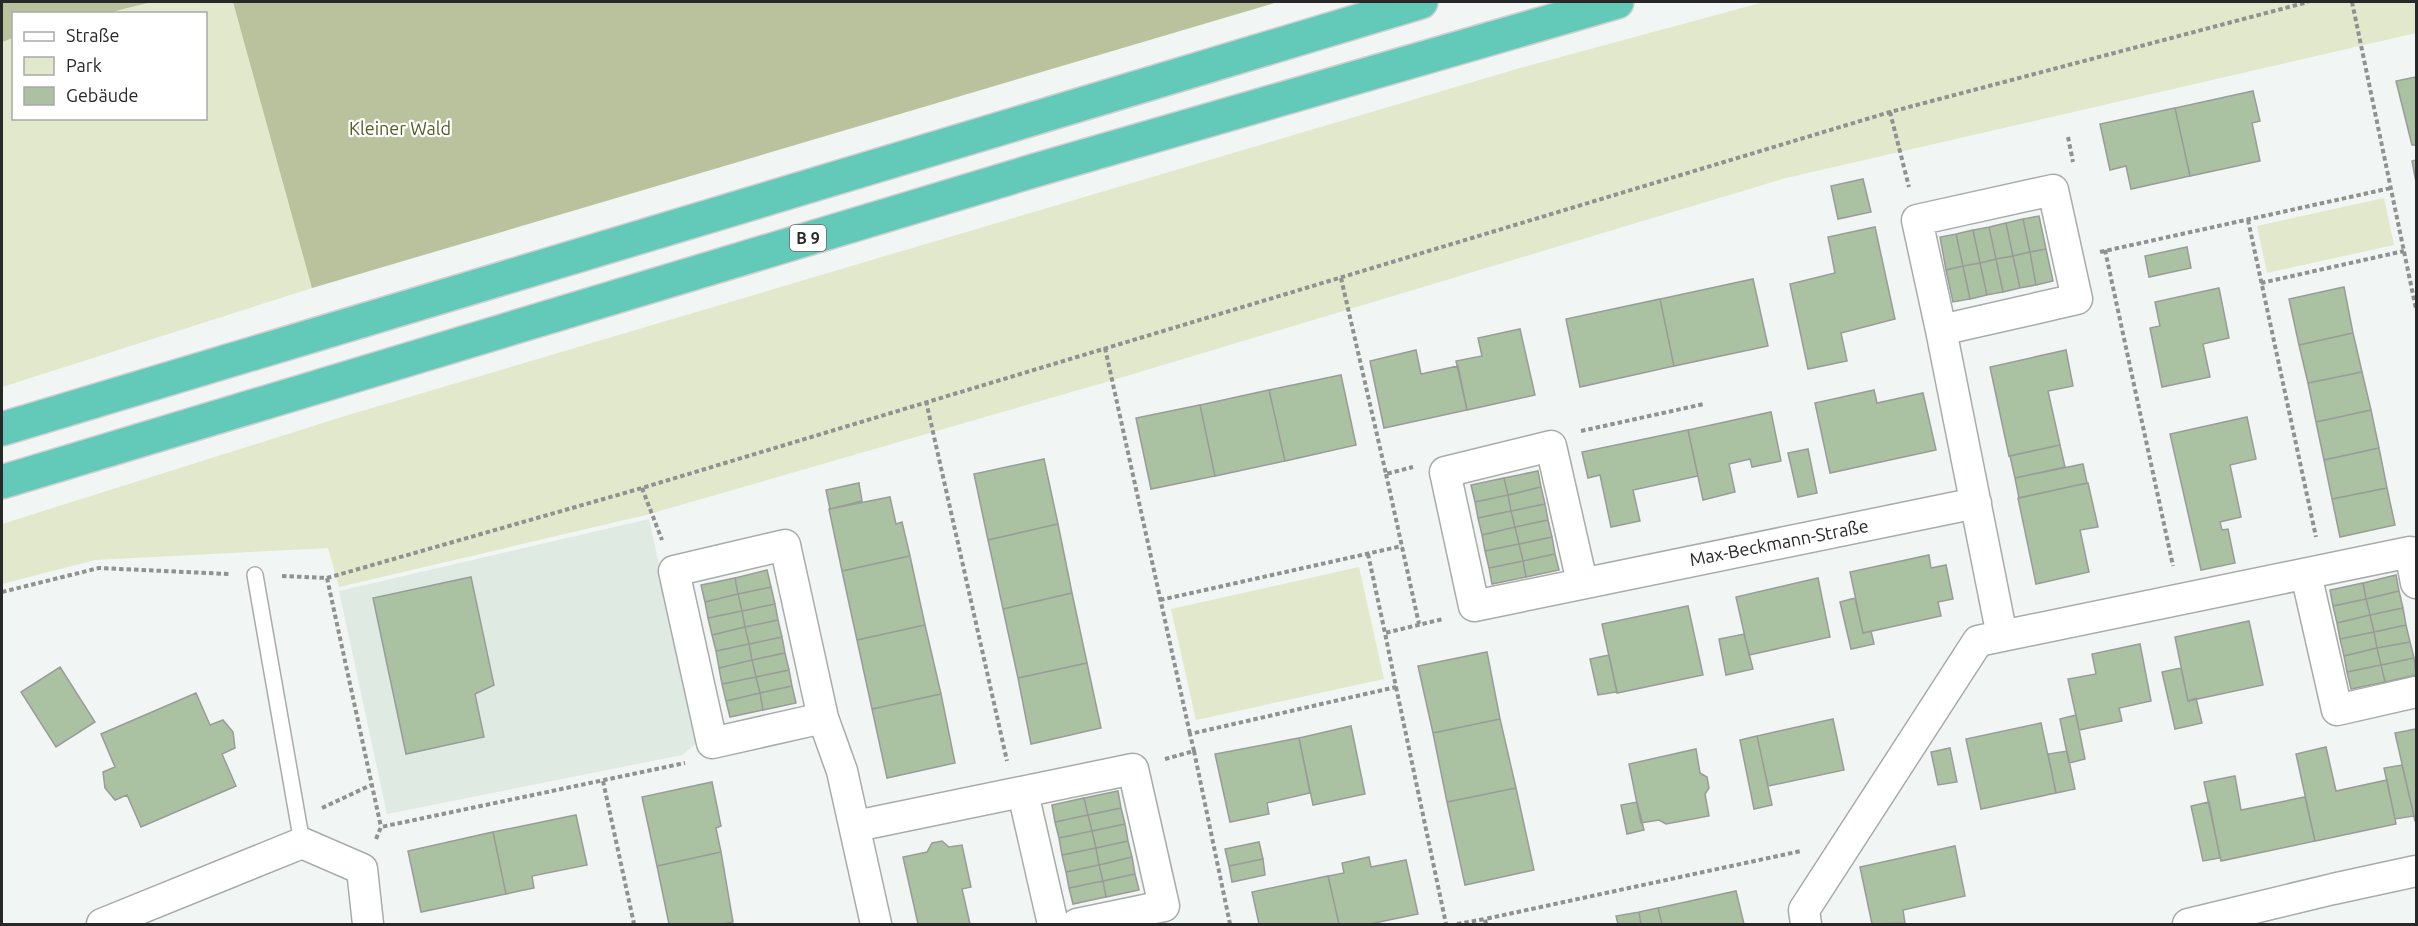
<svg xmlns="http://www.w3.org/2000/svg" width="2418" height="926" viewBox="0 0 2418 926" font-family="Ubuntu,sans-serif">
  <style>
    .built { fill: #dfeae3 }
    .green { fill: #e2e8cb; fill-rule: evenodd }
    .forest { fill: #bac29d }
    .building { fill: #aac1a2; stroke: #999c99; stroke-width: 1.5 }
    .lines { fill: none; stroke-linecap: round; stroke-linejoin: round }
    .service-casing { stroke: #a8aca9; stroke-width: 18 }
    .minor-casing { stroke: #a8aca9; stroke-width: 33 }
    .trunk-casing { stroke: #cfd0cf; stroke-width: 36 }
    .path { stroke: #909291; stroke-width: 4; stroke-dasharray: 4.5 3; stroke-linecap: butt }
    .service { stroke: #fff; stroke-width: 15 }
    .minor { stroke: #fff; stroke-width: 30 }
    .trunk { stroke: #63caba; stroke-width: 33 }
    .labels { text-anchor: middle; stroke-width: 4.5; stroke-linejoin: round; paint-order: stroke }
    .shield { fill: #fff; stroke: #686868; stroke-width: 1.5 }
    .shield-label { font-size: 16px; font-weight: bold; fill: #272827 }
    .park-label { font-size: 18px; fill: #545d24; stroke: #fff }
    .street-label { font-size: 18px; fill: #272827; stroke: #fff }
  </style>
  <rect width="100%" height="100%" fill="#f1f5f3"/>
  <!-- built -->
  <path class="built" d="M649,519L698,742L682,755L387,814L339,591Z"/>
  <!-- green -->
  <path class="green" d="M2,2H1278L312,288L2,387ZM14,14H206V118H14Z
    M1764,2H2416V33L1786,178L1113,380L646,515L339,587L328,548L95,560L2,584V524L345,416L1520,68Z
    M2384,198L2394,245L2267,273L2257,226Z
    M1359,567L1384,679L1196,720L1171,609Z"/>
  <!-- forest -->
  <path class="forest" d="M2,2H152L107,13L14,14L13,38L2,42Z
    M233,2H1278L312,288Z"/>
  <!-- building -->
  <path class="building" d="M2416,77V148V145H2412L2396,81Z
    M2253,91L2260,121L2252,123L2260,161L2190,176L2175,108Z
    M2175,108L2190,176L2131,189L2126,166L2110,170L2100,124Z
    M2416,160V182L2412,161Z
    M1863,179L1871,212L1838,219L1831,186Z
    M2039,216L2046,249L2030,252L2023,219Z
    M2023,219L2030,252L2013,256L2006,223Z
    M2006,223L2013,256L1996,259L1989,227Z
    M1875,227L1895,319L1841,333L1847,361L1808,369L1790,284L1835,273L1828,237Z
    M1989,227L1996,259L1980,263L1973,230Z
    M1973,230L1980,263L1963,266L1956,234Z
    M1956,234L1963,266L1946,270L1940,237Z
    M2187,247L2191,268L2149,277L2145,256Z
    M2046,249L2053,281L2036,285L2030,252Z
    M2030,252L2036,285L2020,288L2013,256Z
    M2013,256L2020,288L2003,292L1996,259Z
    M1996,259L2003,292L1987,295L1980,263Z
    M1980,263L1987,295L1970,299L1963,266Z
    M1963,266L1970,299L1953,302L1946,270Z
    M1753,279L1768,346L1674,366L1660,299Z
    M2344,287L2353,333L2299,345L2289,299Z
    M2219,288L2229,338L2203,344L2210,377L2162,387L2150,328L2160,326L2155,302Z
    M1660,299L1674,366L1580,387L1566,319Z
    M1520,329L1535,395L1467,410L1456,361L1482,356L1478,338Z
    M2353,333L2362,372L2308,383L2299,345Z
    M1416,350L1421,374L1458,366L1467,410L1384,428L1370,361Z
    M2066,350L2073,386L2048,391L2060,445L2009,456L1990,367Z
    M2362,372L2371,410L2316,422L2308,383Z
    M1341,375L1356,445L1285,461L1269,390Z
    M1269,390L1285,461L1215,476L1200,405Z
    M1874,390L1877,403L1923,393L1936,450L1830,473L1815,403Z
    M1200,405L1215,476L1151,489L1136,418Z
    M2371,410L2379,448L2324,460L2316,422Z
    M1771,412L1781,461L1752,467L1750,459L1729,464L1735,492L1703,500L1688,430Z
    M2247,417L2256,459L2230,465L2241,517L2220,522L2222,530L2228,529L2235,563L2201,570L2170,434Z
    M1688,430L1698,476L1633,490L1640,521L1611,527L1600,475L1588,478L1582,452Z
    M2060,445L2065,467L2015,478L2010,456Z
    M2379,448L2387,488L2332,499L2324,460Z
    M1808,449L1817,493L1798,497L1788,453Z
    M1044,459L1058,524L988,540L974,474Z
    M2083,464L2087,483L2019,498L2015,478Z
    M1538,471L1541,487L1508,495L1504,478Z
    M1504,478L1508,495L1475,502L1471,485Z
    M859,483L862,501L830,509L826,490Z
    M2088,483L2098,527L2080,530L2089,572L2036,584L2018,498Z
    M1541,487L1545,504L1511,511L1508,495Z
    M2387,488L2395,525L2340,537L2332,499Z
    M1508,495L1511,511L1478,518L1475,502Z
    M890,497L896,524L902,522L910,556L842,571L829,509Z
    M1545,504L1548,520L1515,527L1511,511Z
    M1511,511L1515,527L1482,535L1478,518Z
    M1548,520L1552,537L1519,544L1515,527Z
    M1058,524L1072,593L1003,609L988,540Z
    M1515,527L1519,544L1485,551L1482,535Z
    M1552,537L1555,554L1523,561L1519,544Z
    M1519,544L1523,561L1489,568L1485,551Z
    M1555,554L1559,570L1526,577L1523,561Z
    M1929,555L1931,568L1946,565L1953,599L1938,602L1941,616L1863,633L1850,572Z
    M910,556L925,625L857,640L842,571Z
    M1523,561L1526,577L1492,584L1489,568Z
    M767,570L771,587L738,594L735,578Z
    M2396,575L2399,591L2366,599L2363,583Z
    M471,577L494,685L475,694L484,737L406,754L373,598Z
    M735,578L738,594L705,602L701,585Z
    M1818,578L1830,637L1749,655L1736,597Z
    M2363,583L2366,599L2333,606L2330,590Z
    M771,587L775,604L742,611L738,594Z
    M2399,591L2403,608L2370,615L2366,599Z
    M1072,593L1087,663L1018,678L1003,609Z
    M738,594L742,611L708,618L705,602Z
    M1855,598L1863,633L1871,631L1874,644L1851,649L1840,602Z
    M2366,599L2370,615L2337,623L2333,606Z
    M775,604L778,620L745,627L742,611Z
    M1688,606L1703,675L1617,693L1602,624Z
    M2403,608L2406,625L2374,632L2370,615Z
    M742,611L745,627L712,635L708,618Z
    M2370,615L2374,632L2340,639L2337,623Z
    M778,620L782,637L749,644L745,627Z
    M2249,621L2263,685L2188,701L2175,637Z
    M925,625L941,694L872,709L857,640Z
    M2406,625L2410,642L2377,648L2374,632Z
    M745,627L749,644L716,651L712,635Z
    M2374,632L2377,648L2344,656L2340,639Z
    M1744,634L1753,669L1726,675L1719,639Z
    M782,637L785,653L752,660L749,644Z
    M2410,642L2414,658L2381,665L2377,648Z
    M749,644L752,660L719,668L716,651Z
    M2140,644L2151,701L2119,708L2122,721L2079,730L2068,679L2096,674L2092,654Z
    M2377,648L2381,665L2347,672L2344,656Z
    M1487,652L1500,719L1433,733L1418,666Z
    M785,653L789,670L756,677L752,660Z
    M1609,655L1617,692L1598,695L1590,659Z
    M2414,658L2416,675L2385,682L2381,665Z
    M752,660L756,677L722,684L719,668Z
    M1087,663L1101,728L1031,744L1018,678Z
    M2381,665L2385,682L2351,689L2347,672Z
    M60,667L95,722L56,747L21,692Z
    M2181,668L2188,701L2196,698L2202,723L2175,729L2162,672Z
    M789,670L792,686L760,693L756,677Z
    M756,677L760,693L726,701L722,684Z
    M792,686L796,703L763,710L760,693Z
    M196,693L210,725L223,720L233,732L235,748L222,754L236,786L141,827L127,795L115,800L105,788L103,772L115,767L101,734Z
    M760,693L763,710L730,717L726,701Z
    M941,694L955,763L887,778L872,709Z
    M2076,715L2085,759L2069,763L2060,719Z
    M1500,719L1516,788L1447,802L1433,733Z
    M1833,719L1844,770L1768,786L1757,736Z
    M2041,723L2056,793L1981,809L1966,739Z
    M1351,726L1365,794L1313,805L1299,738Z
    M2416,729V821H2415L2395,733Z
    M1757,736L1772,805L1754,809L1740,740Z
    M1299,738L1310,793L1267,803L1269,814L1230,822L1215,754Z
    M2326,747L2336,791L2387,780L2396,824L2315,841L2296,754Z
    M1950,748L1957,782L1938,785L1931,752Z
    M1696,749L1700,773L1707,777L1709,788L1705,794L1709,816L1666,824L1659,820L1641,823L1629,764Z
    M2067,751L2075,789L2056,793L2048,754Z
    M2402,765L2414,816L2395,819L2384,768Z
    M2235,776L2241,810L2305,797L2315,841L2221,861L2204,782Z
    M712,782L721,826L716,828L721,852L657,866L642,797Z
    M1516,788L1534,870L1465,885L1447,802Z
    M1118,791L1121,808L1088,815L1084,798Z
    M1084,798L1088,815L1055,822L1052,805Z
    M1637,802L1644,830L1627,834L1621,805Z
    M2209,802L2220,858L2203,861L2191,806Z
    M1121,808L1125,824L1092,831L1088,815Z
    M576,815L587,865L532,876L534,888L506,894L493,832Z
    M1088,815L1092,831L1059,838L1055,822Z
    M1125,824L1128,841L1096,848L1092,831Z
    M1092,831L1096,848L1062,855L1059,838Z
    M493,832L506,894L421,912L408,851Z
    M942,841L949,847L962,845L971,887L962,889L970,924H918L903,857L927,852L932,843Z
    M1128,841L1132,857L1099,865L1096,848Z
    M1259,842L1263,859L1229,866L1225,849Z
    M1955,846L1965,896L1903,910L1905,923L1872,924L1860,867Z
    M1096,848L1099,865L1066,872L1062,855Z
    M721,852L733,922L721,924H669L657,866Z
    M1132,857L1135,874L1103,881L1099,865Z
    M1369,857L1371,867L1406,860L1418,914L1370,924H1339L1328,876L1344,873L1342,863Z
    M1263,859L1265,875L1232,882L1229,866Z
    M1099,865L1103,881L1069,888L1066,872Z
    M1135,874L1139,890L1106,897L1103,881Z
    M1328,876L1339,924H1259L1252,892Z
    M1103,881L1106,897L1073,904L1069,888Z
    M1736,891L1744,924H1662L1658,908Z
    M1658,908L1662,924H1641L1639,912Z
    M1639,912L1641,924H1618L1616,916Z"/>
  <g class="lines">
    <!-- service casing -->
    <g class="service-casing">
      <path id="service" d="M255,575L302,843"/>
    </g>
    <!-- minor casing -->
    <g class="minor-casing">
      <path id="minor" d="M2306,574L2337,710L2416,692
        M1582,582L1551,446L1445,472L1474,606L1976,503
        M2002,636L2410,552L2416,583
        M823,718L712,743L674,571L785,545L823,718L842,771L876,924
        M1023,793L1053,924
        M856,826L1133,769L1164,906L1077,924
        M102,924L302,843L362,869L368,924
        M1806,924L1804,910L1978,641L2002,636L1941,330L1917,220L2053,190L2077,299L1941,330
        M2188,924L2333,889L2416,871"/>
    </g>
    <!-- trunk casing -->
    <g class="trunk-casing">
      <path id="trunk" d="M2,429L1421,2
        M2,482L1036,170L1617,2"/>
    </g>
    <!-- path -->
    <path class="path" d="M2352,2L2416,309
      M1890,112L1909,187
      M2068,137L2073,162
      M2248,220L2316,537
      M2105,250L2173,566
      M2100,252L2391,188
      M1341,278L1386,474L1413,467
      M2261,283L2404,251
      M1105,348L1190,734
      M926,401L1007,761
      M1581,431L1704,404
      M1386,474L1419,624
      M642,488L662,540
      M1368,554L1385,633
      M282,576L327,578L642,488L1890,112L2308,2
      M327,578L381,827
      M2,592L99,568L229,574
      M1160,600L1402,546
      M1396,687L1446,924
      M1194,751L1230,924
      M1165,759L1194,751L1190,734L1396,687L1385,633L1443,619
      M603,781L634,924
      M322,808L371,785
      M376,839L381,827L685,763
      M1457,924L1485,919
      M1486,924L1485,919L1801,851"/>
    <!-- service -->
    <use href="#service" class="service"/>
    <!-- minor -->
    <use href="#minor" class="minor"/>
    <!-- trunk -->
    <use href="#trunk" class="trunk"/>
  </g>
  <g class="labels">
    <!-- shield labels -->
    <rect class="shield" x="790" y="225" width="36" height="26" rx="4.5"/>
    <g class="shield-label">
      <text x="808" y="244">B 9</text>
    </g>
    <!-- park labels -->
    <g class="park-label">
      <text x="400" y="135">Kleiner Wald</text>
    </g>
    <!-- street labels -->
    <g class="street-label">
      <text transform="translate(1779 543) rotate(-11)" y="6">Max-Beckmann-Straße</text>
    </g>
  </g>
  <!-- border -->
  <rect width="2418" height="926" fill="none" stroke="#272827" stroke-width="6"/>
  <!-- legend -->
  <rect x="12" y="12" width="195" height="108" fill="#ffffff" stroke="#a9a9a9" stroke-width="1.5"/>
  <rect x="24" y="32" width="30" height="9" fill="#ffffff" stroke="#a9a9a9" stroke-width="1.5"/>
  <text x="66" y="42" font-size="18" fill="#272827">Straße</text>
  <rect x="24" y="57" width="30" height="18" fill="#e2e8cb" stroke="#a9a9a9" stroke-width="1.5"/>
  <text x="66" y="72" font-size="18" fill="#272827">Park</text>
  <rect x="24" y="87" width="30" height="18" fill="#aac1a2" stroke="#a9a9a9" stroke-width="1.5"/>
  <text x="66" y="102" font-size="18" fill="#272827">Gebäude</text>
</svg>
